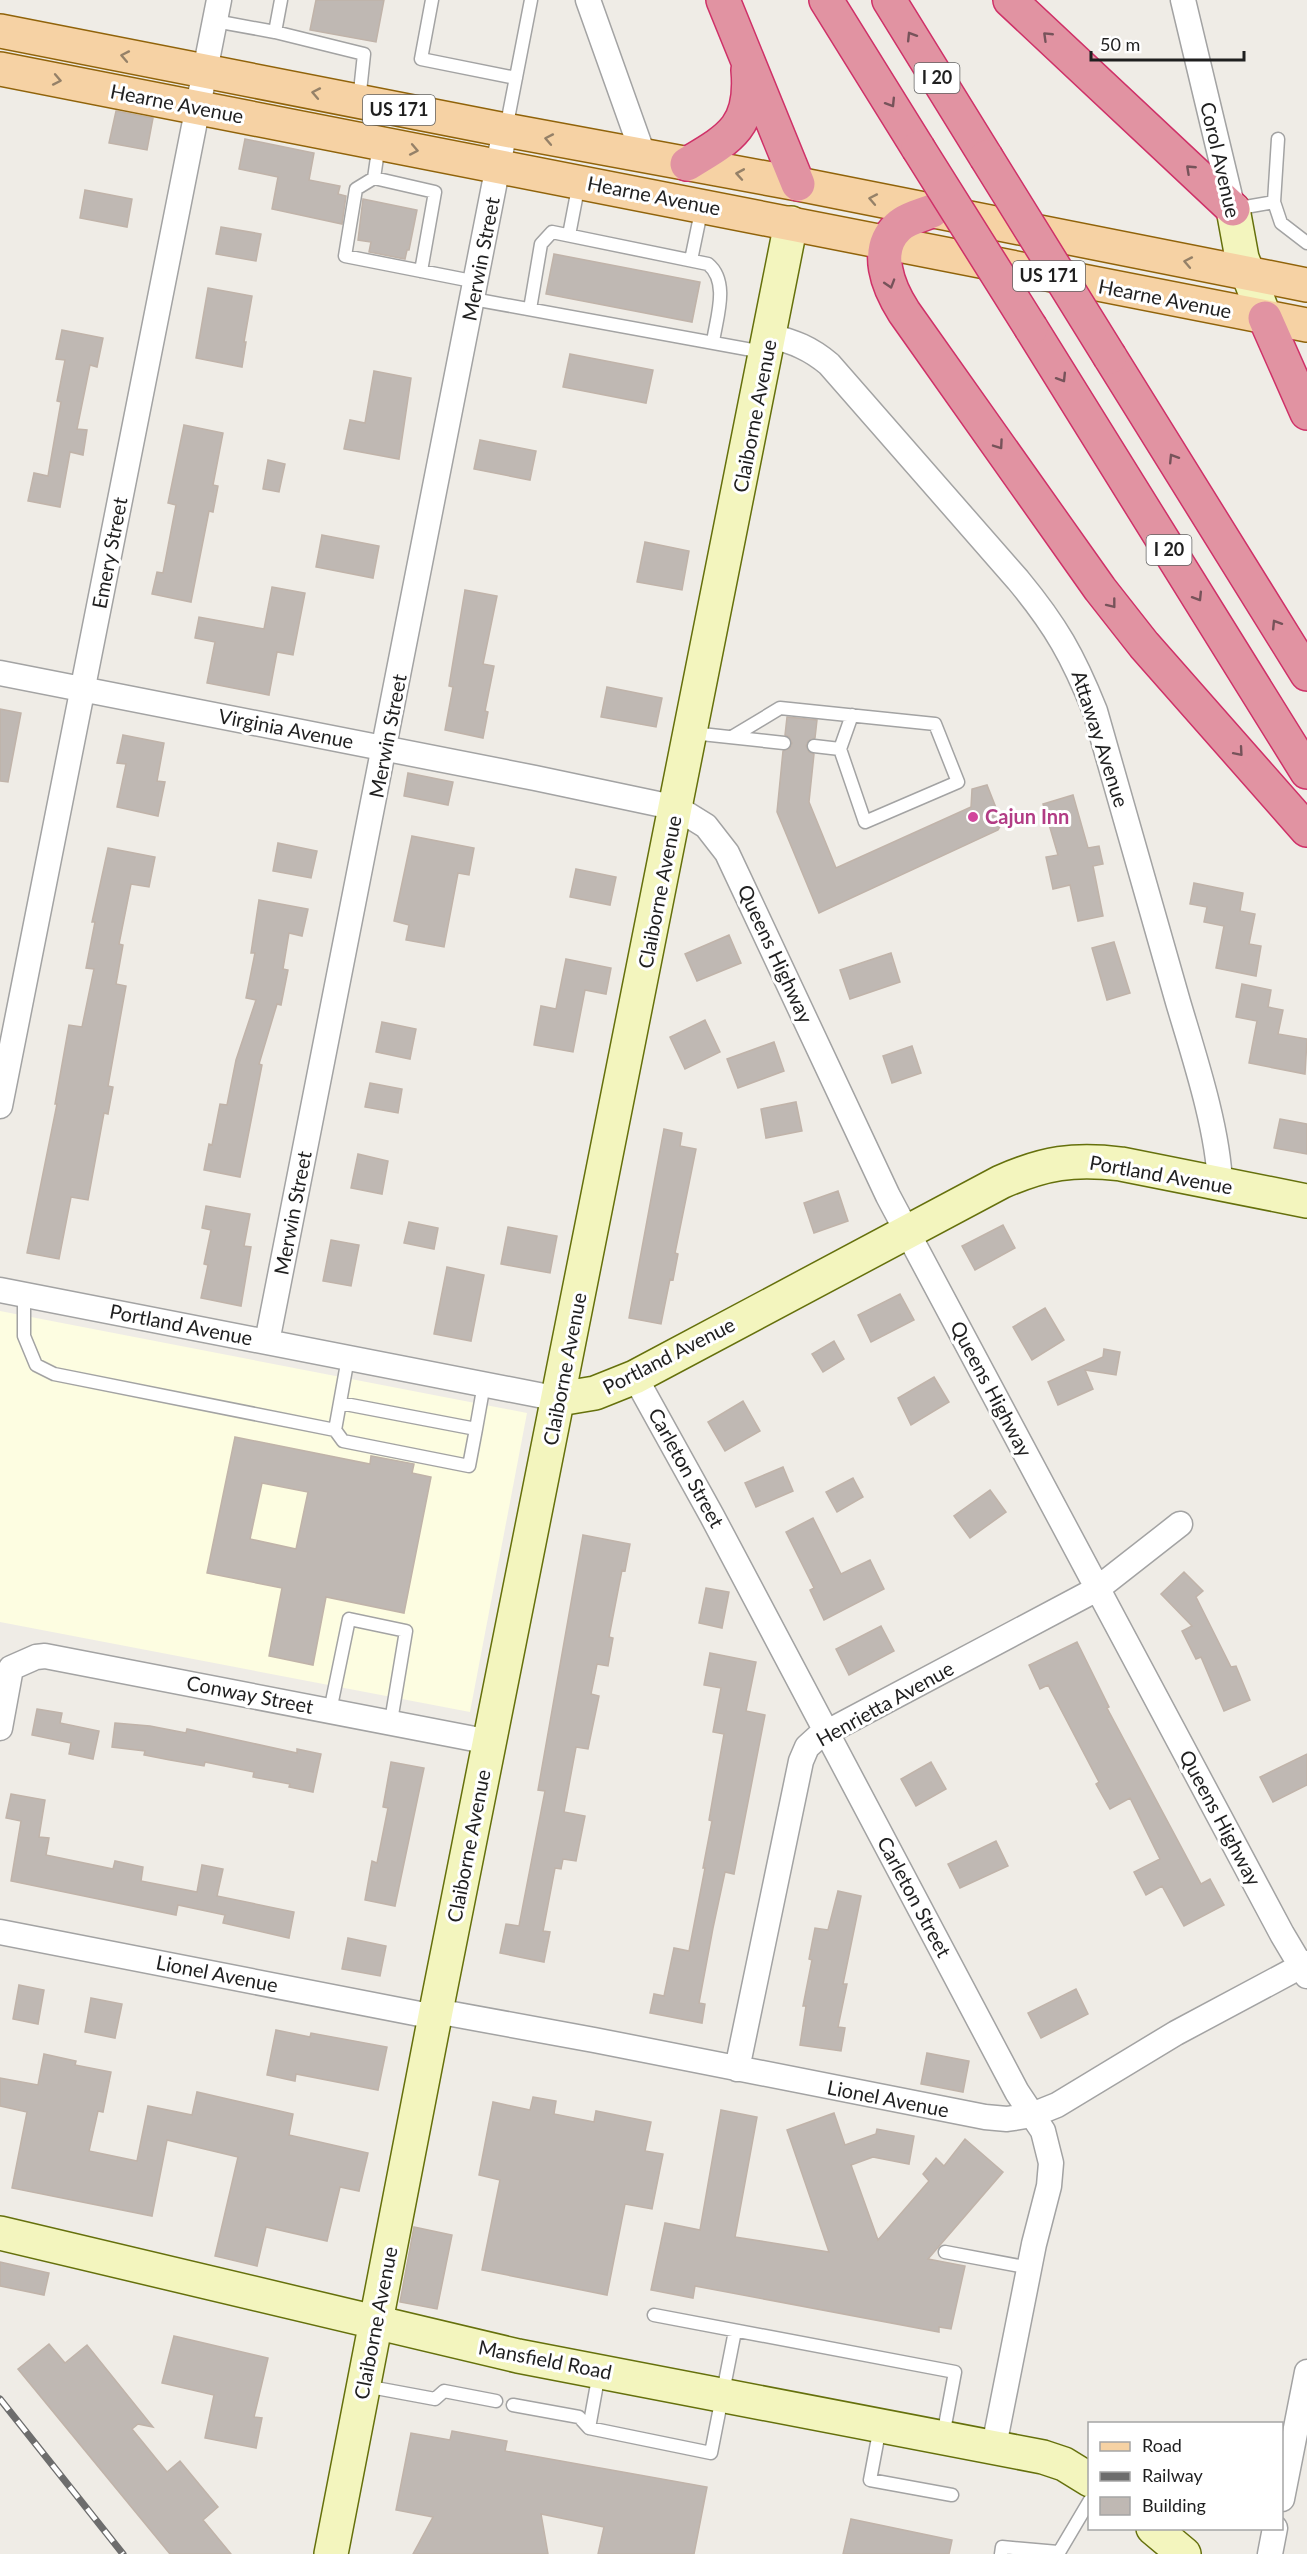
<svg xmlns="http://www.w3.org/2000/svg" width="1307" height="2554" viewBox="0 0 1307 2554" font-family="Lato,sans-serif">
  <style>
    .education { fill: #fdfde1 }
    .building { fill: #bfb8b3; stroke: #c0b3a9; stroke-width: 1.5; fill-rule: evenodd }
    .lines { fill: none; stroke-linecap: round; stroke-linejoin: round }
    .lane-casing { stroke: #a3a3a3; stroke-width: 15 }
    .street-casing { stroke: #a3a3a3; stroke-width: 27 }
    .secondary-casing { stroke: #65700c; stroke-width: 36 }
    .primary-casing { stroke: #90630a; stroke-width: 36 }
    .highway-casing { stroke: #cf3168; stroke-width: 36 }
    .lane { stroke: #fff; stroke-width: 12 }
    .street { stroke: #fff; stroke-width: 24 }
    .secondary { stroke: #f3f5be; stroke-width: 33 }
    .primary { stroke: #f6d2a4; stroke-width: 33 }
    .highway { stroke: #e193a2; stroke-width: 33 }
    .rail-casing { stroke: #6d6d6d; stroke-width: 7 }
    .rail { stroke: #fff; stroke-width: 4.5; stroke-dasharray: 14; stroke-linecap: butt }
    .highway-bridge-casing { stroke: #cf3168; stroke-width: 36; stroke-linecap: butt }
    .highway-bridge { stroke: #e193a2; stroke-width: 33 }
    .oneway { stroke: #76535a }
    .oneway2 { stroke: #958168 }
    .hotel-dot { fill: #d1479c; stroke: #fff; stroke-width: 2 }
    .labels { text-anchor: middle; stroke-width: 6; stroke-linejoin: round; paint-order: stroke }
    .shield { fill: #fff; stroke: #626262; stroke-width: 1.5 }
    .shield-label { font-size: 18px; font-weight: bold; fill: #1f1f1f }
    .street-label { font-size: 20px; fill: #1f1f1f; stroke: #fff }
    .hotel-label { font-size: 20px; font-weight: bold; fill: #b23c85; stroke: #fff; text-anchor: start }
  </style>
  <rect width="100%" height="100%" fill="#efece6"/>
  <!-- education -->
  <path class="education" d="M0,1311L527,1413L470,1712L0,1622Z"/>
  <!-- building -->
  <path class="building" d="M316,0H384L376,42L310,30Z
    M116,111L153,118L147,150L109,143Z
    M245,139L314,153L309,180L340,186L338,194L346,196L342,224L272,209L278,177L239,169Z
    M85,190L132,199L127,227L80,218Z
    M363,199L417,210L409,250H407L405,259L369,252L371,242L358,240Z
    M221,227L261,234L256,261L216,254Z
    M554,254L700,282L692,322L546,294Z
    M208,288L252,296L244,342H246L242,367L196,358Z
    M62,330L103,338L97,367L90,365L77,429L87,430L83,455L70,452L60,507L28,501L34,473L48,476L61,402L57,401L65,360L56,359Z
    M570,354L653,370L646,403L563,387Z
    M374,371L411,378L399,459L344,449L350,420L365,423Z
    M184,425L223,433L213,485L218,486L213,512L209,511L191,602L152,594L157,572L163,573L176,505L168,503Z
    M480,440L536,451L530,480L474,469Z
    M268,460L285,464L279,492L263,489Z
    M322,535L379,546L373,578L316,567Z
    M645,542L689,551L682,590L637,582Z
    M272,587L305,593L293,655L277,652L269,695L207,683L215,642L195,638L199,617L264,629Z
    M465,590L497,596L483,664L494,666L485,711L488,712L483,738L445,730L453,687L449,686Z
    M607,687L662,698L656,727L601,717Z
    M0,709L21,713L8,782L0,781Z
    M787,717L817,720L815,738L808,741L806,746L809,752L814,754L809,802L836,868L971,807L972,789L987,785L1002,823L998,830L819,913L777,812L783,751L790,748L792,743L789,737L785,735Z
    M123,735L164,743L157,781L165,782L158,816L117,807L126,764L117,763Z
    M408,773L453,782L448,805L404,796Z
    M1073,795L1088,848L1099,846L1103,864L1093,866L1103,916L1078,921L1070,885L1053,889L1046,857L1058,855L1043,804Z
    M412,836L474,848L469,875L458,873L444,947L406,940L409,925L394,921Z
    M278,843L317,851L311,878L273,871Z
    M108,848L155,857L149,887L131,884L119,944L123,945L116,984L126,986L108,1086L113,1087L108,1114L104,1113L88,1200L71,1197L59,1259L27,1253L57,1104H55L69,1025L82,1027L94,969L86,968L95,922H92Z
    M576,869L616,877L610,905L570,897Z
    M1194,883L1243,893L1240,911L1255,914L1249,944L1261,946L1256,976L1216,968L1224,926L1204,922L1207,907L1190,904Z
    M259,900L308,909L302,936L289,933L283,969L288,970L281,1005L277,1004L259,1064L262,1065L240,1177L204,1170L209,1144L212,1145L220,1104L227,1105L236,1060L256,1000L246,998L255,953H251Z
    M729,935L741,963L697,981L685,954Z
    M1114,942L1130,993L1107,1000L1092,948Z
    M891,953L900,982L850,999L840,970Z
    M566,959L611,968L606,994L585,990L573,1052L534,1045L541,1006L556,1009Z
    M1242,984L1271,990L1268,1007L1283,1010L1278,1034L1307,1039L1305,1074L1249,1063L1257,1021L1236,1017Z
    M705,1020L720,1052L685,1069L670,1037Z
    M382,1022L416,1029L410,1059L376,1052Z
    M774,1042L784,1071L738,1088L727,1059Z
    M912,1046L921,1073L892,1083L883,1056Z
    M370,1083L402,1089L398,1113L365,1107Z
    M796,1102L802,1131L766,1138L761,1109Z
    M1280,1119L1307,1124V1154L1274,1148Z
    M664,1129L682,1133L680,1146L696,1149L675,1253L678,1254L673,1280L670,1279L661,1324L629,1318Z
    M358,1154L388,1161L382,1194L351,1188Z
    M838,1191L848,1221L814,1233L804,1203Z
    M206,1206L250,1214L244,1246L251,1247L241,1306L201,1298L208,1265L204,1264L211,1230L202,1228Z
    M409,1222L438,1228L434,1249L404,1243Z
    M1003,1225L1015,1248L975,1270L962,1246Z
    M508,1227L557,1236L550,1273L501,1264Z
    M331,1240L359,1245L351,1286L323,1281Z
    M447,1267L484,1275L471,1341L434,1334Z
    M900,1294L914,1320L871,1342L858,1315Z
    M1045,1308L1064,1340L1032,1360L1013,1327Z
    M834,1341L844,1359L823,1372L812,1354Z
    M1104,1349L1120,1352L1116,1375L1085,1370L1093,1389L1058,1405L1048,1382L1103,1357Z
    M934,1377L949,1402L911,1425L898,1398Z
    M743,1401L760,1431L725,1451L708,1422Z
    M235,1437L370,1464L371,1456L414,1464L412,1473L431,1477L404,1613L326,1597L313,1665L269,1656L282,1588L207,1573ZM262,1483L308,1492L296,1549L250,1539Z
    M783,1467L793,1491L756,1507L745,1483Z
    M853,1478L863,1497L837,1512L826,1492Z
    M990,1490L1006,1512L970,1538L954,1516Z
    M813,1518L841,1574L870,1560L884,1589L824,1620L810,1590L814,1588L786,1532Z
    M583,1535L630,1544L625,1571L622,1570L609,1637L613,1638L608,1666L597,1664L591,1694L599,1696L588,1749L576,1747L564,1812L585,1816L576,1861L563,1859L561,1869L555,1868L543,1931L550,1932L544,1962L500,1953L506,1924L519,1926L545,1791L538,1790Z
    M1184,1572L1203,1591L1196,1597L1231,1667L1236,1666L1250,1700L1224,1711L1201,1657L1196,1659L1182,1631L1192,1626L1161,1594Z
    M706,1588L729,1592L722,1628L699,1623Z
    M881,1626L894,1651L849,1675L836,1649Z
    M1077,1642L1109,1707L1107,1708L1201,1884L1210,1879L1224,1905L1184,1926L1162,1886L1146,1895L1134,1872L1160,1859L1130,1798L1110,1809L1096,1784L1099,1782L1048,1685L1040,1689L1029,1665Z
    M710,1653L756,1662L746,1711L765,1715L734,1874L725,1872L713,1928L699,2003L705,2004L702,2023L650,2013L654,1994L664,1996L674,1948L689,1951L705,1868H703L712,1821L709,1820L724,1734L713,1732L721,1688L704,1685Z
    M37,1709L62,1713L60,1723L99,1731L93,1759L69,1754L71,1743L32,1735Z
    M115,1723L150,1726L186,1733L187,1729L297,1753V1749L321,1754L313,1792L289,1787L290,1784L253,1777L254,1772L205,1762L204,1766L170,1760L144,1755L145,1751L112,1747Z
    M1307,1754V1785L1273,1802L1260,1777Z
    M391,1762L424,1768L395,1906L365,1900L372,1861L377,1863L388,1808L383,1807Z
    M931,1762L946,1789L916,1806L901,1779Z
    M11,1794L45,1800L39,1837L49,1838L46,1855L113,1869L115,1861L143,1867L141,1881L197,1892L202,1865L223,1869L217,1896L294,1912L289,1938L223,1923L225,1915L178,1905L176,1915L11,1881L21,1821L6,1818Z
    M996,1841L1008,1866L960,1888L948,1864Z
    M838,1891L861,1896L843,1984H847L838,2027L845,2028L841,2051L800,2045L806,2006H803L812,1960L809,1959L815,1928L828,1930Z
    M348,1938L386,1946L380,1976L342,1969Z
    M19,1985L44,1990L38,2024L13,2019Z
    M1076,1989L1088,2014L1041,2038L1028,2013Z
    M91,1998L122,2004L115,2038L85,2032Z
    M276,2030L310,2037L311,2033L387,2047L378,2090L296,2074L295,2081L267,2075Z
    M927,2053L969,2061L963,2092L921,2084Z
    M44,2054L76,2061L75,2065L111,2072L103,2112L98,2111L89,2151L137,2161L148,2106L192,2115L197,2092L293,2114L289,2135L368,2153L359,2191L340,2187L327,2241L266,2227L257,2266L215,2256L238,2157L167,2140L152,2216L12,2188L27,2112L0,2106V2078L38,2085Z
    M533,2097L556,2101L554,2114L594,2122L596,2111L651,2122L645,2151L663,2154L652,2209L625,2204L607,2295L482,2270L500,2180L479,2175L493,2102L530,2110Z
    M721,2110L757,2117L735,2237L829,2252L787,2130L834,2113L845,2145L876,2134L877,2129L914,2136L909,2164L873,2157L851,2165L878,2240L929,2181L923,2174L936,2158L944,2166L965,2139L1003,2172L928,2259L965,2266L951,2329L939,2327V2332L695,2286L693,2298L651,2290L665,2223L700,2230Z
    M414,2227L452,2235L437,2309L400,2302Z
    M0,2262L49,2273L44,2295L0,2286Z
    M174,2336L268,2358L254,2417L262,2418L256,2448L205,2438L214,2395L162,2383Z
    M49,2344L65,2363L87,2345L153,2427L138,2424L132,2429L167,2472L180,2461L218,2507L203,2520L231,2554H170L18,2369Z
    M452,2431L507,2441L505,2451L707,2487L694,2554H598L604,2527L541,2514L548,2554H413L433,2517L396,2510L411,2433L450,2440Z
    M851,2519L952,2540L949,2554H843Z"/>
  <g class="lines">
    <!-- lane casing -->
    <g class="lane-casing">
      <path id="lane" d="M432,0L421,59L516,78
        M215,21L275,32L281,0
        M275,32L364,54L359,101
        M506,129L531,0
        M374,178L379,144
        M1274,202L1278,139
        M1234,209L1274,202L1281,223L1307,243
        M569,235L579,183
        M691,260L702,207
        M421,271L435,192L374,178L356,189L345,256L477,282
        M473,299L763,352
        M530,309L541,244L552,232L708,264C730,282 716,319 713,342
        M692,733L784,743
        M732,737L780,708L935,724L958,782L865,822L840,749L814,746
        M840,749L852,715
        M24,1294V1336L36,1365L54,1374L335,1430L348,1358
        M340,1403L476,1429L484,1384
        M335,1430L343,1441L469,1466L476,1429
        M330,1711L349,1619L406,1631L391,1721
        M945,2252L1030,2268
        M654,2315L955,2372L943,2436
        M365,2386L435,2399L444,2391L496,2401
        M513,2405L579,2417L589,2428L711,2453L735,2331
        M880,2427L870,2480L952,2495
        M589,2428L599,2373
        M1001,2554L1002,2547L1058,2552
        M1058,2554L1090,2500"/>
    </g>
    <!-- street casing -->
    <g class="street-casing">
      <path id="street" d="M588,0L644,157
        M1183,0L1233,209
        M771,336C794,342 810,348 829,364L1018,580C1056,626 1073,656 1095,711C1122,808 1150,905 1178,1002C1194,1056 1218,1128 1220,1184
        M0,673L535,778L677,808L706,826L727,853L888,1196L1282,1934L1307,1976
        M0,1106L219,0
        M0,1290L559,1399
        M267,1342L505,130
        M635,1377L712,1516L1017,2092L1043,2131L1051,2163L1049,2186L1034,2244L994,2446
        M0,1728L11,1668L36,1657L45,1656L490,1742
        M0,1932L435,2017
        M436,2011L594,2040L985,2117L1007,2119L1032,2115L1057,2105L1176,2033L1307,1963
        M737,2069L801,1761L807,1747L818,1737L1097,1589L1180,1524
        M1282,2499L1307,2372
        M1270,2554L1275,2528"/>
    </g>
    <!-- secondary casing -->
    <g class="secondary-casing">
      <path id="secondary" d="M1233,209L1242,258L1265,318
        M559,1399L595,1393L635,1377L1001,1182C1044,1163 1074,1158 1121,1164L1307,1201
        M0,2233L518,2356L1043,2457L1064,2464L1090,2480
        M1153,2528L1184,2554
        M331,2554L436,2011L791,223"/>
    </g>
    <!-- primary casing -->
    <g class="primary-casing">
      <path id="primary" d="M0,31L505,130L798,184L1307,285
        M0,69L1307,325"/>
    </g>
    <!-- highway casing -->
    <g class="highway-casing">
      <path id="highway" d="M723,0L798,184
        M826,0L918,148
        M889,0L986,157
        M1010,0L1233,209
        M687,164C731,138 753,126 748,70
        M932,211C922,215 906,219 898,227C873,250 888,287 904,312L1100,589L1144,645L1307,830
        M1265,318L1307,413
        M1031,328L1307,772
        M1110,357L1307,674"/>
    </g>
    <!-- lane -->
    <use href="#lane" class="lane"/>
    <!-- street -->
    <use href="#street" class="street"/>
    <!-- secondary -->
    <use href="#secondary" class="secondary"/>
    <!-- primary -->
    <use href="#primary" class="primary"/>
    <!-- highway -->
    <use href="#highway" class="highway"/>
    <!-- rail casing -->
    <g class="rail-casing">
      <path id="rail" d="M0,2399L123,2554"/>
    </g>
    <!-- rail -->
    <use href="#rail" class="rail"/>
    <!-- highway-bridge casing -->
    <g class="highway-bridge-casing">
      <path id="highway-bridge" d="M918,148L1031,328
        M986,157L1110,357"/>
    </g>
    <!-- highway-bridge -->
    <use href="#highway-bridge" class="highway-bridge"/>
  </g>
  <!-- one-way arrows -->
  <defs><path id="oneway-chevron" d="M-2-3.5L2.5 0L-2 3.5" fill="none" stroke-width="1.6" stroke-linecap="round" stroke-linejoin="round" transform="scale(1.5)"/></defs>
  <g class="oneway">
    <use href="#oneway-chevron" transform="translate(911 36) rotate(-122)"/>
    <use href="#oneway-chevron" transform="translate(1047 36) rotate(-136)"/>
    <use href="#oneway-chevron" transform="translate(891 103) rotate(58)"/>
    <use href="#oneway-chevron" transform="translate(1190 169) rotate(-137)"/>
    <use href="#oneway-chevron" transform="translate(890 284) rotate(73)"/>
    <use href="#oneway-chevron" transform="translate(1062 378) rotate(58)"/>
    <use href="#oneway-chevron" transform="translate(999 445) rotate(55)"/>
    <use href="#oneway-chevron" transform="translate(1173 458) rotate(-122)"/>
    <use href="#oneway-chevron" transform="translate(1198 597) rotate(58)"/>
    <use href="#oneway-chevron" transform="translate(1112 604) rotate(52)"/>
    <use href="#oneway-chevron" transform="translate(1276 624) rotate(-122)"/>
    <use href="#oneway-chevron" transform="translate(1239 752) rotate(49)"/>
  </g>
  <g class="oneway2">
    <use href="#oneway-chevron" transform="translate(125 56) rotate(-169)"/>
    <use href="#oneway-chevron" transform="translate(57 80) rotate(11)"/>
    <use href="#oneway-chevron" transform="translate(316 93) rotate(-169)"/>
    <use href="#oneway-chevron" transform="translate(549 139) rotate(-169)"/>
    <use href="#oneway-chevron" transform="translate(414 150) rotate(11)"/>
    <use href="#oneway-chevron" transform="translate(740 174) rotate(-170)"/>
    <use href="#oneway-chevron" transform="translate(873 199) rotate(-169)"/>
    <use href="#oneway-chevron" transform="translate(1188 262) rotate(-169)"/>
  </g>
  <!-- markers -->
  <circle class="hotel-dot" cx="973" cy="817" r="6"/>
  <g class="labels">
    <!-- shield labels -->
    <g class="shield">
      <rect x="914.5" y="63" width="45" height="30" rx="4.5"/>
      <rect x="363" y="95" width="72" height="30" rx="4.5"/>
      <rect x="1013" y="261" width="72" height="30" rx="4.5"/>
      <rect x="1146.5" y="535" width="45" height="30" rx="4.5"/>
    </g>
    <g class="shield-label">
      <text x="937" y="84">I 20</text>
      <text x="399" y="116">US 171</text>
      <text x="1049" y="282">US 171</text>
      <text x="1169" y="556">I 20</text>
    </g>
    <!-- street labels -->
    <g class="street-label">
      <text transform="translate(177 104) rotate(11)" y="7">Hearne Avenue</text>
      <text transform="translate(1220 160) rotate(77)" y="7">Corol Avenue</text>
      <text transform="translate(654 196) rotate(11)" y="7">Hearne Avenue</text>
      <text transform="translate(481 259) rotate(-79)" y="7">Merwin Street</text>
      <text transform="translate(1165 299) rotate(11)" y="7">Hearne Avenue</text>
      <text transform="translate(755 416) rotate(-79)" y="7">Claiborne Avenue</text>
      <text transform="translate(110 553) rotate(-79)" y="7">Emery Street</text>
      <text transform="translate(286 729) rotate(11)" y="7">Virginia Avenue</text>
      <text transform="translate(388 736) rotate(-79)" y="7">Merwin Street</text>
      <text transform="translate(1100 739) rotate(72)" y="7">Attaway Avenue</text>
      <text transform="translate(660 892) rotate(-79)" y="7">Claiborne Avenue</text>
      <text transform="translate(775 954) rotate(65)" y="7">Queens Highway</text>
      <text transform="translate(1161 1175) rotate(10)" y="7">Portland Avenue</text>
      <text transform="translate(293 1213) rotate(-79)" y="7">Merwin Street</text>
      <text transform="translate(181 1325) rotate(11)" y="7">Portland Avenue</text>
      <text transform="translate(669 1356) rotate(-27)" y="7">Portland Avenue</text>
      <text transform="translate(565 1369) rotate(-79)" y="7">Claiborne Avenue</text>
      <text transform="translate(991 1389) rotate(62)" y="7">Queens Highway</text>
      <text transform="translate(686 1468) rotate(61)" y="7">Carleton Street</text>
      <text transform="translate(250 1695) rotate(11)" y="7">Conway Street</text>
      <text transform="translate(885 1704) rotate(-29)" y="7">Henrietta Avenue</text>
      <text transform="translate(1220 1818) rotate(62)" y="7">Queens Highway</text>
      <text transform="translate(469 1846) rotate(-79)" y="7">Claiborne Avenue</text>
      <text transform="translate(914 1897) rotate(62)" y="7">Carleton Street</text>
      <text transform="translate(217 1974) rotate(11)" y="7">Lionel Avenue</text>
      <text transform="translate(888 2099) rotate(11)" y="7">Lionel Avenue</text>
      <text transform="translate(376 2323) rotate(-79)" y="7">Claiborne Avenue</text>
      <text transform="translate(545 2360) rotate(11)" y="7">Mansfield Road</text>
    </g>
    <!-- hotel labels -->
    <g class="hotel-label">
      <text x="985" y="824">Cajun Inn</text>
    </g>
  </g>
  <!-- legend -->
  <rect x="1088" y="2422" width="195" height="108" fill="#ffffff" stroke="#a5a5a5" stroke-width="1.5"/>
  <rect x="1100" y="2442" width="30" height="9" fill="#f6d2a4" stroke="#a5a5a5" stroke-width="1.5"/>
  <text x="1142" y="2452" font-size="18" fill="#1f1f1f">Road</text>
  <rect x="1100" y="2472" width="30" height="9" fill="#6d6d6d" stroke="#a5a5a5" stroke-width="1.5"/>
  <text x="1142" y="2482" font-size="18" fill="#1f1f1f">Railway</text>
  <rect x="1100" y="2497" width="30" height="18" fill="#bfb8b3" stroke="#a5a5a5" stroke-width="1.5"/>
  <text x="1142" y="2512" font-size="18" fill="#1f1f1f">Building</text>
  <!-- scale -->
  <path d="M1091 51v9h153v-9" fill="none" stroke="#1f1f1f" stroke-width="3"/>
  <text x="1100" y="51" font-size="18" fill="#1f1f1f" stroke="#ffffff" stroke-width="4.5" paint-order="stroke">50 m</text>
</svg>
